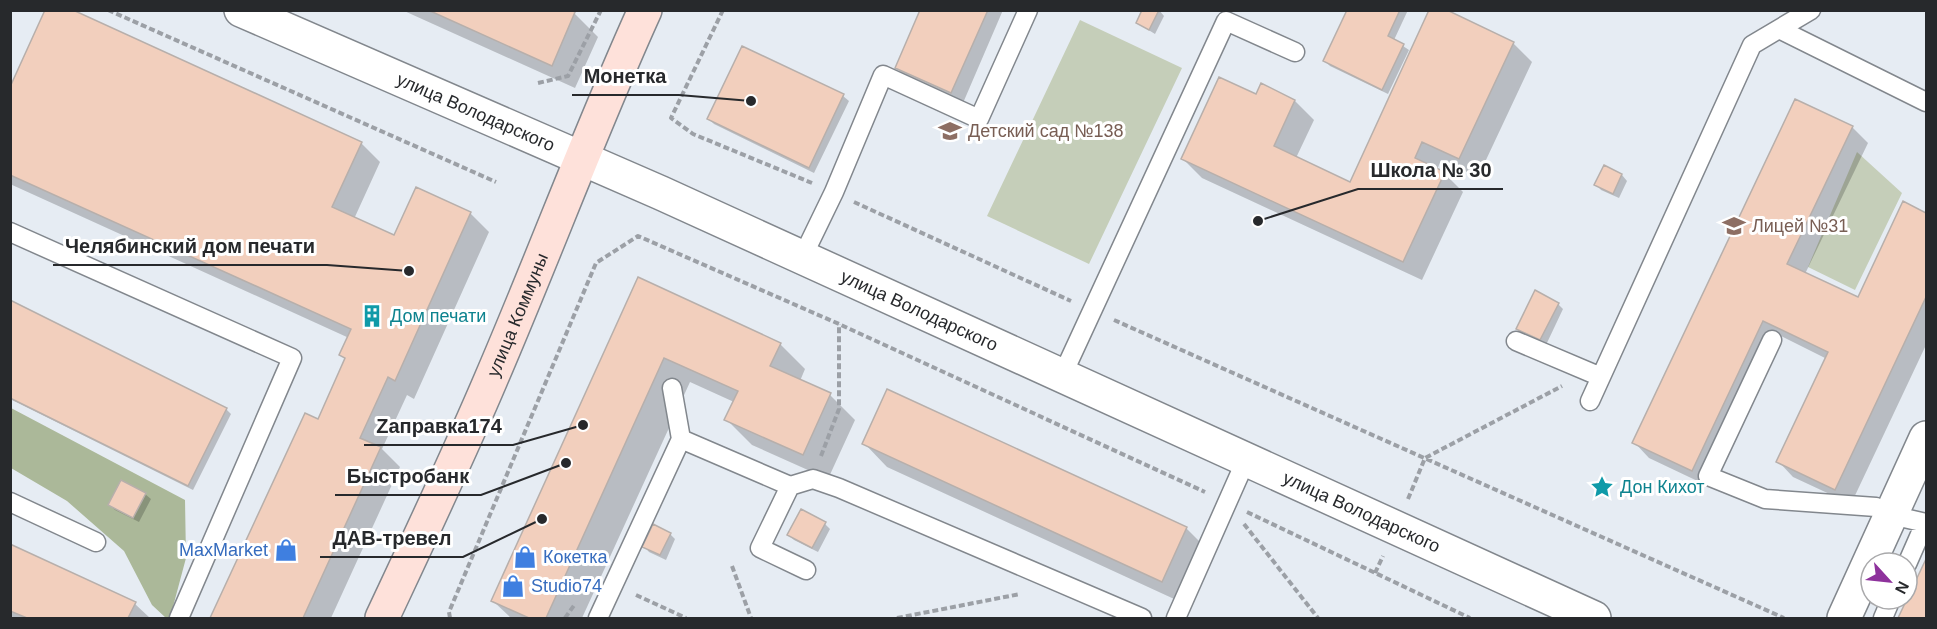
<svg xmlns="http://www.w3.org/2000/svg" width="1937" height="629" viewBox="0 0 1937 629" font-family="Helvetica,sans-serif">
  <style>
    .green { fill: #c5ceb9 }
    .forest { fill: #abb899 }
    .shadow { fill: #0003 }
    .building { fill: #f2cfbd; stroke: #b7afab; stroke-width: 1.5 }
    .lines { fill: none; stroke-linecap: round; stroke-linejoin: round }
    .lane-casing { stroke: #82878d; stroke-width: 21 }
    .street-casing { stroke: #82878d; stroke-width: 36 }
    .secondary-casing { stroke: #82878d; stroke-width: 36 }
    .path { stroke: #9ca0a6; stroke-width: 4; stroke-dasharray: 6 3; stroke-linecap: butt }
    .lane { stroke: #fff; stroke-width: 18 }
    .street { stroke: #fff; stroke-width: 33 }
    .secondary { stroke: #fee1da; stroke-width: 33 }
    .labels { text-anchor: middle; stroke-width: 6; stroke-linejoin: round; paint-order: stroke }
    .street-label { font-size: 18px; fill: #27292c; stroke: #fff }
    .education-label { font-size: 18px; fill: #785e54; stroke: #fff; text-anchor: start }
    .culture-label { font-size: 18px; fill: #0d838f; stroke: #fff; text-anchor: start }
    .shop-label { font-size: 18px; fill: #366cbe; stroke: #fff; text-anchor: start }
    .leader { fill: none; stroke: #27292c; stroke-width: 2 }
    .callout-dot { fill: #27292c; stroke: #fff; stroke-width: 2 }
    .callout-label { font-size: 20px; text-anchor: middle; font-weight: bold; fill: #27292c; stroke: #fff; stroke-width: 6; stroke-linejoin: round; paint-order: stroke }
  </style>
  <rect width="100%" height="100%" fill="#e6ecf3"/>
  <!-- green -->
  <path class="green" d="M1080,20L1182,68L1089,264L987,216Z
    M1857,152L1902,193L1855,290L1808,267Z"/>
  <!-- forest -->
  <path class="forest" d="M11,408L185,500L186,558L170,618H166L152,605L124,551L67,501L11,468Z"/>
  <!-- shadow -->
  <path class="shadow" d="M402,10H568L575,14L598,37L575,88Z
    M922,10H1003L963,103L907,79L897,68Z
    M1159,10L1164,16L1155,34L1137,23Z
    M1349,10H1408L1394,40L1409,50L1388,94L1330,66L1325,61Z
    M1513,43L1532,62L1478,177L1441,160L1437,170L1444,173L1463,192L1422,280L1202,178L1183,159L1257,96L1261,85L1295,101L1314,120L1296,158L1351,184Z
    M743,48L843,96L849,101L814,173L714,124L709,119Z
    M10,91L361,143L380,162L354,219L394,237L417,189L470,213L489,232L414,399L407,395L382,449L400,467L331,618H211L306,415L319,421L346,360L341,355L349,338L10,184Z
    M1852,127L1868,143L1805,274L1858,299L1903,203L1926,214V345L1851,504L1793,477L1778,461L1827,359L1779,335L1708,486L1649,458L1634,442Z
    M1604,167L1622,175L1627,181L1619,198L1601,190L1596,184Z
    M638,279L780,344L805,369L800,381L830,395L855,420L828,479L752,445L726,419L734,402L690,382L582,618H511L493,601Z
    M10,302L226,409L231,414L193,490L10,399Z
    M1558,304L1563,309L1546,345L1523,334L1518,329Z
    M864,443L1186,528L1209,551L1185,604L887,467Z
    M145,494L151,499L139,522L115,510L110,505Z
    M825,524L830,529L818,552L794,540L789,535Z
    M670,534L675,539L666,560L649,552L644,546Z
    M10,546L135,604L150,618H10Z
    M1926,563V618H1900Z"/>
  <!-- building -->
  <path class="building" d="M45,10H73L362,142L332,207L394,235L416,187L471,212L395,381L388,377L360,438L381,447L303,618H210L305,413L318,419L345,358L339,355L351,329L10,175V87Z
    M428,10H571L575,12L552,66Z
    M920,10H988L951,93L895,68Z
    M1142,10H1159L1149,30L1136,23Z
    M1347,10H1400L1388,36L1404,44L1382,90L1323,61Z
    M1429,10H1447L1514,42L1459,159L1422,142L1415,158L1445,172L1403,262L1181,159L1219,77L1256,94L1261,83L1295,100L1274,146L1350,182Z
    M742,46L844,94L809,168L707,119Z
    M1795,99L1853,126L1787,264L1858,297L1903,201L1926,213V297L1835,490L1776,462L1828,352L1763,321L1692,471L1632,443Z
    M1604,165L1622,174L1613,194L1594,185Z
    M638,277L781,343L770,366L831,393L803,455L724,420L738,391L664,358L546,618H529L491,601Z
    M1535,290L1559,303L1540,340L1516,329Z
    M10,300L227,408L188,486L10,398Z
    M887,389L1187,527L1162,582L862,444Z
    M121,480L146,493L133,518L108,505Z
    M801,509L826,522L812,548L787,535Z
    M653,524L671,533L660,555L642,547Z
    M10,544L136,602L128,618H27L10,611Z
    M1926,559V618H1898Z"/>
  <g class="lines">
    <!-- lane casing -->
    <g class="lane-casing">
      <path id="lane" d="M1779,29L1926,102
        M10,232L292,358L179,618
        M802,258L834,192L883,75L979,119L1028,10
        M1772,340L1708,476L1765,499L1876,507L1891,515L1926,523
        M1516,341L1601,377
        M1062,376L1226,21L1295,52
        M672,388L681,439
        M1590,401L1752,45L1811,10
        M790,486L760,548L806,570
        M10,502L96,542
        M1907,564L1925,523
        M598,618L681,439L790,486L813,479L839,488L1142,618
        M1176,618L1246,460
        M1883,618L1891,599"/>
    </g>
    <!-- street casing -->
    <g class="street-casing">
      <g id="street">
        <path id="s1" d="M241,10L661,193L1594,618"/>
        <path d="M1844,618L1926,438"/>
      </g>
    </g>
    <!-- secondary casing -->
    <g class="secondary-casing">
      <g id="secondary">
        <path id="s2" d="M382,618C419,539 457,459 491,379C544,256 590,131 645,10"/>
      </g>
    </g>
    <!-- path -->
    <path class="path" d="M108,10L496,182
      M723,10L671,118L693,134L812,183
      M538,83L568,76L601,10
      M854,202L1071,301
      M1114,320L1784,618
      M821,456L839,409V324
      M1408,499L1425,458L1562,386
      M1247,512L1470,618
      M1244,524L1318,618
      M732,566L751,618
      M1375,573L1383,556
      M636,595L686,618
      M450,618L449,612L596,263L638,236L839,324L1205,492
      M565,618L575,604
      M897,618L1020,594"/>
    <!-- lane -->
    <use href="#lane" class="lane"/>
    <!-- street -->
    <use href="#street" class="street"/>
    <!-- secondary -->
    <use href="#secondary" class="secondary"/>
  </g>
  <!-- icons -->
  <defs>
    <g id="school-bare" transform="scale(1.8)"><path d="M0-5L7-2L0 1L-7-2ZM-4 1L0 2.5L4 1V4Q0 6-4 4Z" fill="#8d6e63" stroke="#fff" stroke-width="2.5" paint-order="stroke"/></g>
    <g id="building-bare" transform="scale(1.8)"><path d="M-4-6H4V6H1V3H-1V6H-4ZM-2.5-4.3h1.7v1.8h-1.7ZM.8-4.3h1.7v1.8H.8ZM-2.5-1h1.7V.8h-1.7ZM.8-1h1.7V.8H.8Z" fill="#0f9aa8" stroke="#fff" stroke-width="2.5" paint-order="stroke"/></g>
    <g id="sight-bare" transform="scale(1.8)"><path d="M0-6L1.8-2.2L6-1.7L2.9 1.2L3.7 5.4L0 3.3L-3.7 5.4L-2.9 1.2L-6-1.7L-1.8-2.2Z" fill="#0f9aa8" stroke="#fff" stroke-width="2.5" paint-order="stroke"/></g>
    <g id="shop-bare" transform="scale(1.8)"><path d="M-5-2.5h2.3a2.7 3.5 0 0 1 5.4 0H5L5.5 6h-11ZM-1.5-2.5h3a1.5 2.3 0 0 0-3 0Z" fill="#3f7fe0" stroke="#fff" stroke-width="2.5" paint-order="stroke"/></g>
  </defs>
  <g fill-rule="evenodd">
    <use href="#school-bare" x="950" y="131"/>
    <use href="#school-bare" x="1734" y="226"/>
    <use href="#building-bare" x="372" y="316"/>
    <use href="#sight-bare" x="1602" y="487"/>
    <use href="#shop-bare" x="286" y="550"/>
    <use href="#shop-bare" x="525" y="557"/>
    <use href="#shop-bare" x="513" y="586"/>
  </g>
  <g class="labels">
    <!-- street labels -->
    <g class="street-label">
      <text dy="6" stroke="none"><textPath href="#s1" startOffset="256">улица Володарского</textPath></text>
      <text dy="6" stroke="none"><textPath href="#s1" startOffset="742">улица Володарского</textPath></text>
      <text dy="6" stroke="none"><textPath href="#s2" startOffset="332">улица Коммуны</textPath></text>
      <text dy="6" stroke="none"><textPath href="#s1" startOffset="1228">улица Володарского</textPath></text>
    </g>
    <!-- education labels -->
    <g class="education-label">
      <text x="968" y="137">Детский сад №138</text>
      <text x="1752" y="232">Лицей №31</text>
    </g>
    <!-- culture labels -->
    <g class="culture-label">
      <text x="390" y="322">Дом печати</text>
      <text x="1620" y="493">Дон Кихот</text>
    </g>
    <!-- shop labels -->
    <g class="shop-label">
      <text x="268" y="556" text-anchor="end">MaxMarket</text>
      <text x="543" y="563">Кокетка</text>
      <text x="531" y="592">Studio74</text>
    </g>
  </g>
  <!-- callouts -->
  <path class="leader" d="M751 101L679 95H572M1258 221L1358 189H1503M409 271L327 265H53M583 425L513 445H364M566 463L481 495H335M542 519L463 557H320"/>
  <g class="callout-dot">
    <circle cx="751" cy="101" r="6"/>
    <circle cx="1258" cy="221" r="6"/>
    <circle cx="409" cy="271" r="6"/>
    <circle cx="583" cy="425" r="6"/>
    <circle cx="566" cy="463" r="6"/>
    <circle cx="542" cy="519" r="6"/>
  </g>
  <g class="callout-label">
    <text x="625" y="83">Монетка</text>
    <text x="1431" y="177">Школа № 30</text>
    <text x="190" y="253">Челябинский дом печати</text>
    <text x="439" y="433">Zаправка174</text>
    <text x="408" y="483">Быстробанк</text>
    <text x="392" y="545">ДАВ-тревел</text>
  </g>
  <!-- border -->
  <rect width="1937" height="629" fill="none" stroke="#27292c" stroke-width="24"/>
  <!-- north arrow -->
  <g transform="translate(1889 581) rotate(117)"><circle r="28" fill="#ffffff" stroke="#a9a9ab" stroke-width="1.5"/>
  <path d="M0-4.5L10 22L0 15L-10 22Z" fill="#8e329c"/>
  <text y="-9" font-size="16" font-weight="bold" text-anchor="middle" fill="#27292c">N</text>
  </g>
</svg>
